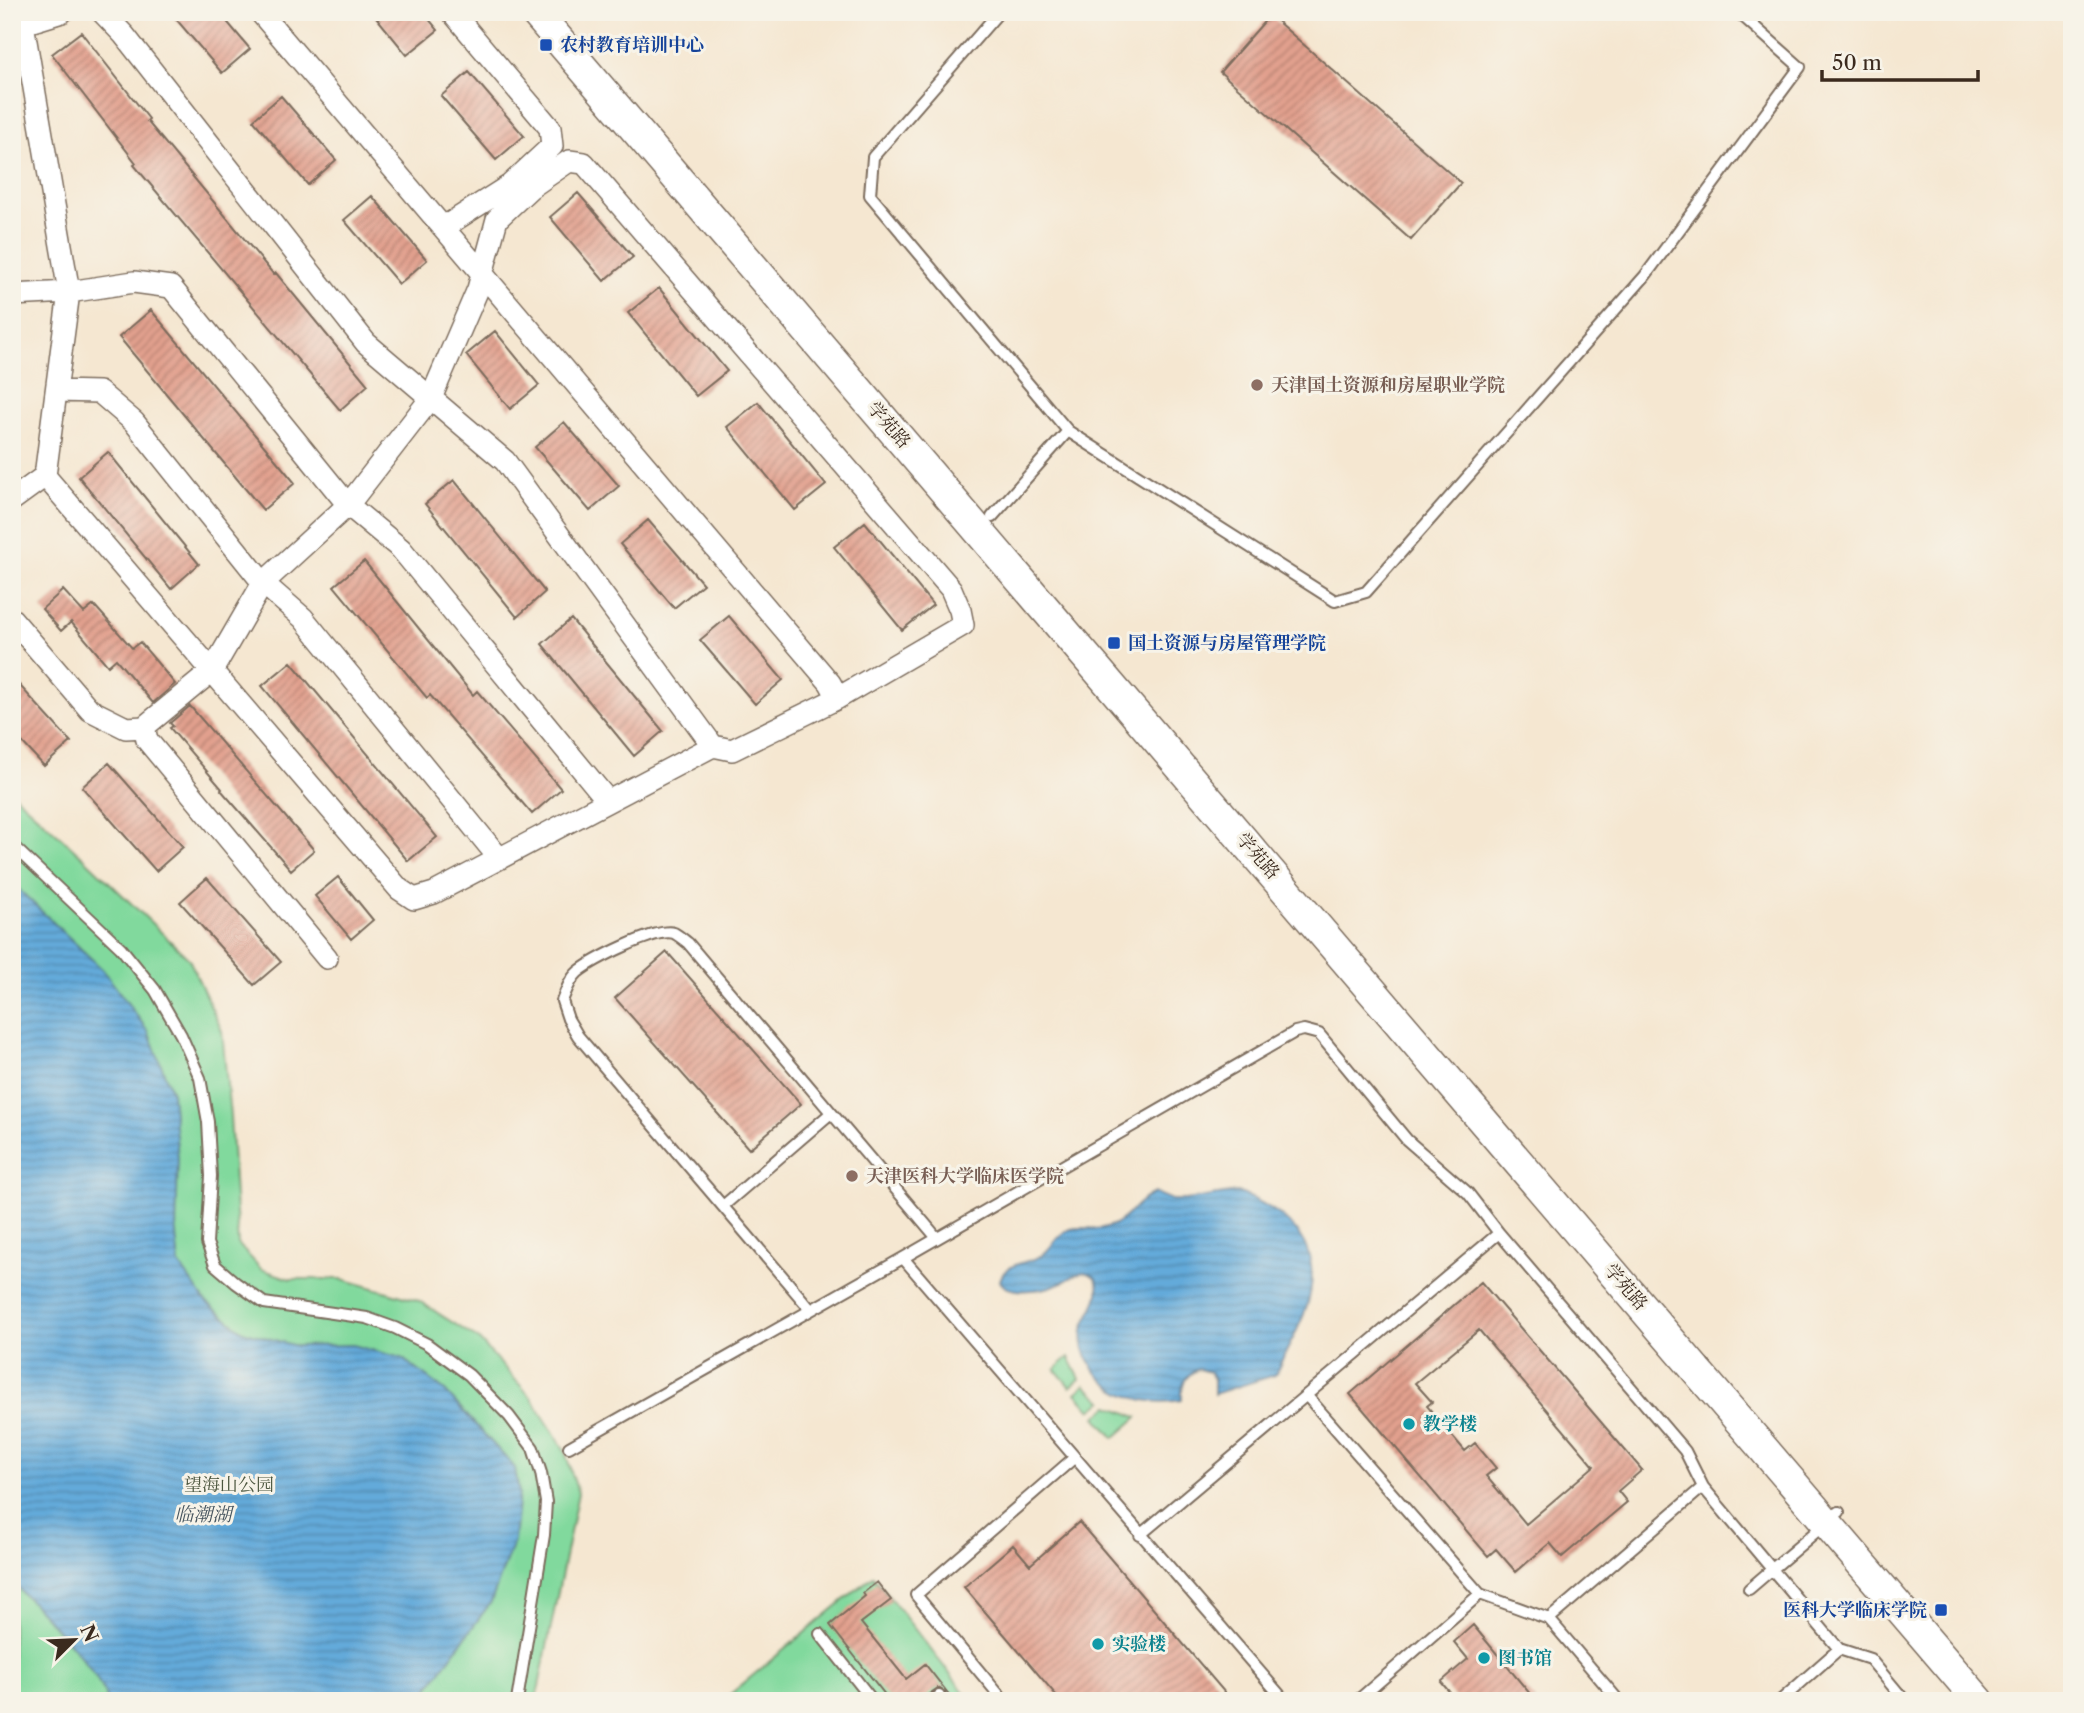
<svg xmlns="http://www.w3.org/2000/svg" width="2084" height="1713" viewBox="0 0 2084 1713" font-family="'Libre Caslon Text','Noto Serif SC',serif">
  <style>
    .green { fill: #81d99d; stroke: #5e825e; stroke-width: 2 }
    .water { fill: url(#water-rules); stroke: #4f6a7c; stroke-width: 2 }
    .building { fill: url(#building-hatch); fill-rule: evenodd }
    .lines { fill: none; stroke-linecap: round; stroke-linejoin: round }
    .lane-casing { stroke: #7c6c5d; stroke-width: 14 }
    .street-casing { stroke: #7c6c5d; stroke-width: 24 }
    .secondary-casing { stroke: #7c6c5d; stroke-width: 33 }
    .lane { stroke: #fff; stroke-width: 10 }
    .street { stroke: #fff; stroke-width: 21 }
    .secondary { stroke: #fff; stroke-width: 30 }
    .transit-dot { fill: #1a4fb4; stroke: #f7f3e8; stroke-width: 2.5 }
    .education-dot { fill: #8d6e63; stroke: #f7f3e8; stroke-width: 2.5 }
    .culture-dot { fill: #0f9aa8; stroke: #f7f3e8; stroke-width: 2.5 }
    .labels { text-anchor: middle; stroke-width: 6; stroke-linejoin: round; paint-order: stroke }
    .transit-label { font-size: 18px; font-weight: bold; fill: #164399; stroke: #f7f3e8; text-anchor: start }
    .education-label { font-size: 18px; font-weight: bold; fill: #785e54; stroke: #f7f3e8; text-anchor: start }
    .street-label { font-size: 18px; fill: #3b2a1e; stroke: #f7f3e8 }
    .culture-label { font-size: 18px; font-weight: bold; fill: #0d838f; stroke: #f7f3e8; text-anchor: start }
    .park-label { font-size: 18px; fill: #4c563e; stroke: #f7f3e8 }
    .water-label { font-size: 19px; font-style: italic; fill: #495760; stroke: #f7f3e8 }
  </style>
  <defs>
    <pattern id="water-rules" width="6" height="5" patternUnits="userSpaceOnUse" patternTransform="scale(1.75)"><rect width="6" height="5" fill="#63aada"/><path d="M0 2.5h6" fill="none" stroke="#538bb0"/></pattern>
    <pattern id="building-hatch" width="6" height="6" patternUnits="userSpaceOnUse" patternTransform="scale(1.75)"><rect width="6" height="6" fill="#e2a08e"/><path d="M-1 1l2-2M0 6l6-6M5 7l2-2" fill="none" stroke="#b88373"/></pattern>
  </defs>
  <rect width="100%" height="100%" fill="#f7f3e8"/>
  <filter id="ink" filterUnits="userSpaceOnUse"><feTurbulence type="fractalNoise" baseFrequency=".0143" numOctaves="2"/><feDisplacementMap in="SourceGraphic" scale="14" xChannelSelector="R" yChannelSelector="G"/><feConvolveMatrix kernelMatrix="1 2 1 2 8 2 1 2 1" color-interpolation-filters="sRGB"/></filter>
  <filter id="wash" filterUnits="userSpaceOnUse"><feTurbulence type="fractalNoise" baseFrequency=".00686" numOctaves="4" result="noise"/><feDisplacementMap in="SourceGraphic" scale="28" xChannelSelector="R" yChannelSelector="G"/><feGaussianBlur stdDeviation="1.57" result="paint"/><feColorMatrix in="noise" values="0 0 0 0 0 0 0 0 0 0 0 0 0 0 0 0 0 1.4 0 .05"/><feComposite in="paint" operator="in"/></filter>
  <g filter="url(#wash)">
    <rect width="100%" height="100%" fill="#f5e7d1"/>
    <!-- green -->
    <path class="green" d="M12,793L84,858L189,959L222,1031L230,1116L238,1244L261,1269L290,1279H342L419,1301L478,1339L531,1397L564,1449L578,1493L536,1701H12Z
      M1069,1357L1080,1379L1070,1387L1055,1369Z
      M1085,1385L1103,1401L1091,1410L1076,1393Z
      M1109,1406L1138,1417L1114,1438L1096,1417Z
      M873,1576L971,1701H722Z"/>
    <!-- water -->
    <path class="water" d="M12,883L103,970L148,1031L172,1093L178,1158L176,1234L179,1264L206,1302L243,1331L296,1346L353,1345L402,1358L445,1391L515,1468L519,1493L514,1540L491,1602L429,1687L427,1701H107C99,1668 37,1609 12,1582Z
      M1237,1192C1290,1212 1325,1247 1307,1306C1299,1330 1285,1352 1275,1375L1214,1394V1379L1210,1372L1198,1369C1184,1376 1181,1384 1182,1400C1146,1406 1107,1396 1089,1361C1084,1352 1081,1341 1083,1330C1086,1315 1101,1302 1098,1285C1097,1277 1091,1273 1084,1272C1074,1274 1067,1281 1058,1284C1044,1290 1008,1296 1000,1281C1004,1263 1025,1264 1039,1257C1053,1250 1055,1234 1071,1229C1086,1225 1095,1233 1113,1225C1130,1217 1138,1199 1155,1193L1172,1200H1186Z"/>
    <g id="blocks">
      <!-- building -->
      <path class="building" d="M170,12H219L250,49L222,73Z
        M372,12H423L438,30L407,55Z
        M1270,15L1461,183L1411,240L1220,72Z
        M81,32L149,119L147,121L274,275L276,273L368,385L340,410L134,165L136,163L52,54Z
        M469,72L524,136L496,160L441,96Z
        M281,96L336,160L308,185L253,120Z
        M578,193L633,257L604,281L550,217Z
        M372,196L427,260L399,284L344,220Z
        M659,288L727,371L696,396L628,313Z
        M151,310L295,483L263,510L119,337Z
        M495,331L539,385L510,409L466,355Z
        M758,402L826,485L795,510L727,427Z
        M564,422L619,486L590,511L535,447Z
        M108,452L199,564L171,589L79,477Z
        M454,480L545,592L517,617L425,504Z
        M648,520L703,584L674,608L620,544Z
        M865,522L933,605L902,630L834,547Z
        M364,561L473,695L477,691L561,789L532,814L430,695L427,698L334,586Z
        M63,590L84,613L94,605L132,648L140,642L175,684L153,703L116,659L108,666L71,622L61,631L42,609Z
        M729,616L783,680L755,704L700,640Z
        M571,619L663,731L634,756L542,644Z
        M291,662L437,837L408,861L262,686Z
        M12,677L71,742L44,766L12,731Z
        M190,706L314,850L291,870L221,790L222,789L170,728L173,726L170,723Z
        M109,763L183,847L156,871L82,787Z
        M338,877L373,920L351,939L315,896Z
        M207,878L281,962L254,985L180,902Z
        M667,952L801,1104L749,1149L615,998Z
        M1481,1282L1642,1470L1618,1491L1627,1502L1562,1557L1550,1543L1516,1572L1496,1549L1488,1556L1350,1394ZM1479,1330L1594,1466L1526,1524L1486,1476L1496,1468L1475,1443L1465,1451L1427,1406L1432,1402L1415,1383Z
        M1079,1522L1232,1701H1061L964,1587L1013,1545L1030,1565Z
        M877,1582L891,1600L861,1623L906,1679L925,1664L954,1701H945V1692L938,1688L928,1695L925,1701H890L830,1625L865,1596L863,1593Z
        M1473,1625L1536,1701H1457L1441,1682L1468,1659L1454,1642Z"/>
    </g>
  </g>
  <g filter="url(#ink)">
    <use href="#blocks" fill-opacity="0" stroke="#7c6c5d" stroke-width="2"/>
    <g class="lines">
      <!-- lane casing -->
      <g class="lane-casing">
        <path id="lane" d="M999,12L873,157L870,195L1068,431L1335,601L1366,592L1645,276L1800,67L1738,12
          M992,517L1068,431
          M12,845L121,948L155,990L181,1035L200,1078L208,1122L211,1176L207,1243L215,1265L236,1283L264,1303L367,1318L395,1328L427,1344L469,1375L509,1416L533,1448L541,1473L546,1502L544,1535L517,1701
          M723,1206L831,1113
          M903,1258L1285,1701
          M811,1310L578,1036L568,1019L562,1001C566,991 570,979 578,972C593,960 657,927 674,933C678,935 684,940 688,943L937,1238
          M1306,1395L1480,1594L1549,1619
          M569,1447L903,1258L1295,1032L1304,1030L1319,1034L1407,1140L1468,1193L1499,1233
          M1140,1535L1499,1233L1685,1451L1703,1487L1839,1649L1870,1659L1905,1701
          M1749,1589L1839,1512
          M820,1634L873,1701
          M933,1701L939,1696
          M1004,1701L916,1595L1075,1457
          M1357,1701L1480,1594
          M1619,1701L1549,1619L1703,1487
          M1780,1701L1839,1649"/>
      </g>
      <!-- street casing -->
      <g class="street-casing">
        <path id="street" d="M21,12L69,292L45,476L399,889L414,899L434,893L713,746
          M260,12L830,683L838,698
          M23,24L62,12
          M444,227L510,185L552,146L550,128L452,12
          M12,295L69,292L134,282L171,287L348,505L401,549L608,801
          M56,391L99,392L134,422L263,583L303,618L499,858
          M12,500L45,476
          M12,619L90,710L126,728L144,727L212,671L263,583L348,505L431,398L478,289L497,219L530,188L569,161L584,163L951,589L960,610L963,625L838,698L732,750L713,746L505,461L366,343L124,35L102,12
          M144,727L147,740L327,958"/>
      </g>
      <!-- secondary casing -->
      <g class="secondary-casing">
        <path id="secondary" d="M535,12L1979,1701"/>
      </g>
      <!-- lane -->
      <use href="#lane" class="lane"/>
      <!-- street -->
      <use href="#street" class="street"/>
      <!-- secondary -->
      <use href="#secondary" class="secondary"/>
    </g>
  </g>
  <!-- markers -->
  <g class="transit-dot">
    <rect x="539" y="38" width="14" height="14" rx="3.5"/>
    <rect x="1107" y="636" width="14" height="14" rx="3.5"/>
    <rect x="1934" y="1603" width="14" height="14" rx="3.5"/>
  </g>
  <g class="education-dot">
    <circle cx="1257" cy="385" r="7"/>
    <circle cx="852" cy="1176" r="7"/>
  </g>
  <g class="culture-dot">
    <circle cx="1409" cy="1424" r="7"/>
    <circle cx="1098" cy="1644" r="7"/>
    <circle cx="1484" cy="1658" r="7"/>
  </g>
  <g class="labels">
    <!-- transit labels -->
    <g class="transit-label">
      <text x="560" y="51">农村教育培训中心</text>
      <text x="1128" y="649">国土资源与房屋管理学院</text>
      <text x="1927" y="1616" text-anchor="end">医科大学临床学院</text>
    </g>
    <!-- education labels -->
    <g class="education-label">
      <text x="1271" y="391">天津国土资源和房屋职业学院</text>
      <text x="866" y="1182">天津医科大学临床医学院</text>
    </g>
    <!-- street labels -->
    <g class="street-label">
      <text transform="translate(889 425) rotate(49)" y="6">学苑路</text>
      <text transform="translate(1258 856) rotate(49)" y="6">学苑路</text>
      <text transform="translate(1626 1287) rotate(49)" y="6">学苑路</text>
    </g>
    <!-- culture labels -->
    <g class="culture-label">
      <text x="1423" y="1430">教学楼</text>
      <text x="1112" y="1650">实验楼</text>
      <text x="1498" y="1664">图书馆</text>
    </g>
    <!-- park labels -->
    <g class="park-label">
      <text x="229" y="1491">望海山公园</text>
    </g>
    <!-- water labels -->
    <g class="water-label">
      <text x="203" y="1521">临潮湖</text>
    </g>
  </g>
  <!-- margin -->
  <rect width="2084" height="1713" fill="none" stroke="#f7f3e8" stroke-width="42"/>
  <!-- north arrow -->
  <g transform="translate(74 1640) rotate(66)" stroke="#f7f3e8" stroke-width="5" paint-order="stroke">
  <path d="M0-5L12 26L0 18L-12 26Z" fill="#3b2a1e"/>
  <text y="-10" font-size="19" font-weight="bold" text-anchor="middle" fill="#3b2a1e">N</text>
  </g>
  <!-- scale -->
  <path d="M1822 70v10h156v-10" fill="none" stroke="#3b2a1e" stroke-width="3.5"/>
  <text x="1832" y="70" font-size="21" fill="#3b2a1e" stroke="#f7f3e8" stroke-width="5" paint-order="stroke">50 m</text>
</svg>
